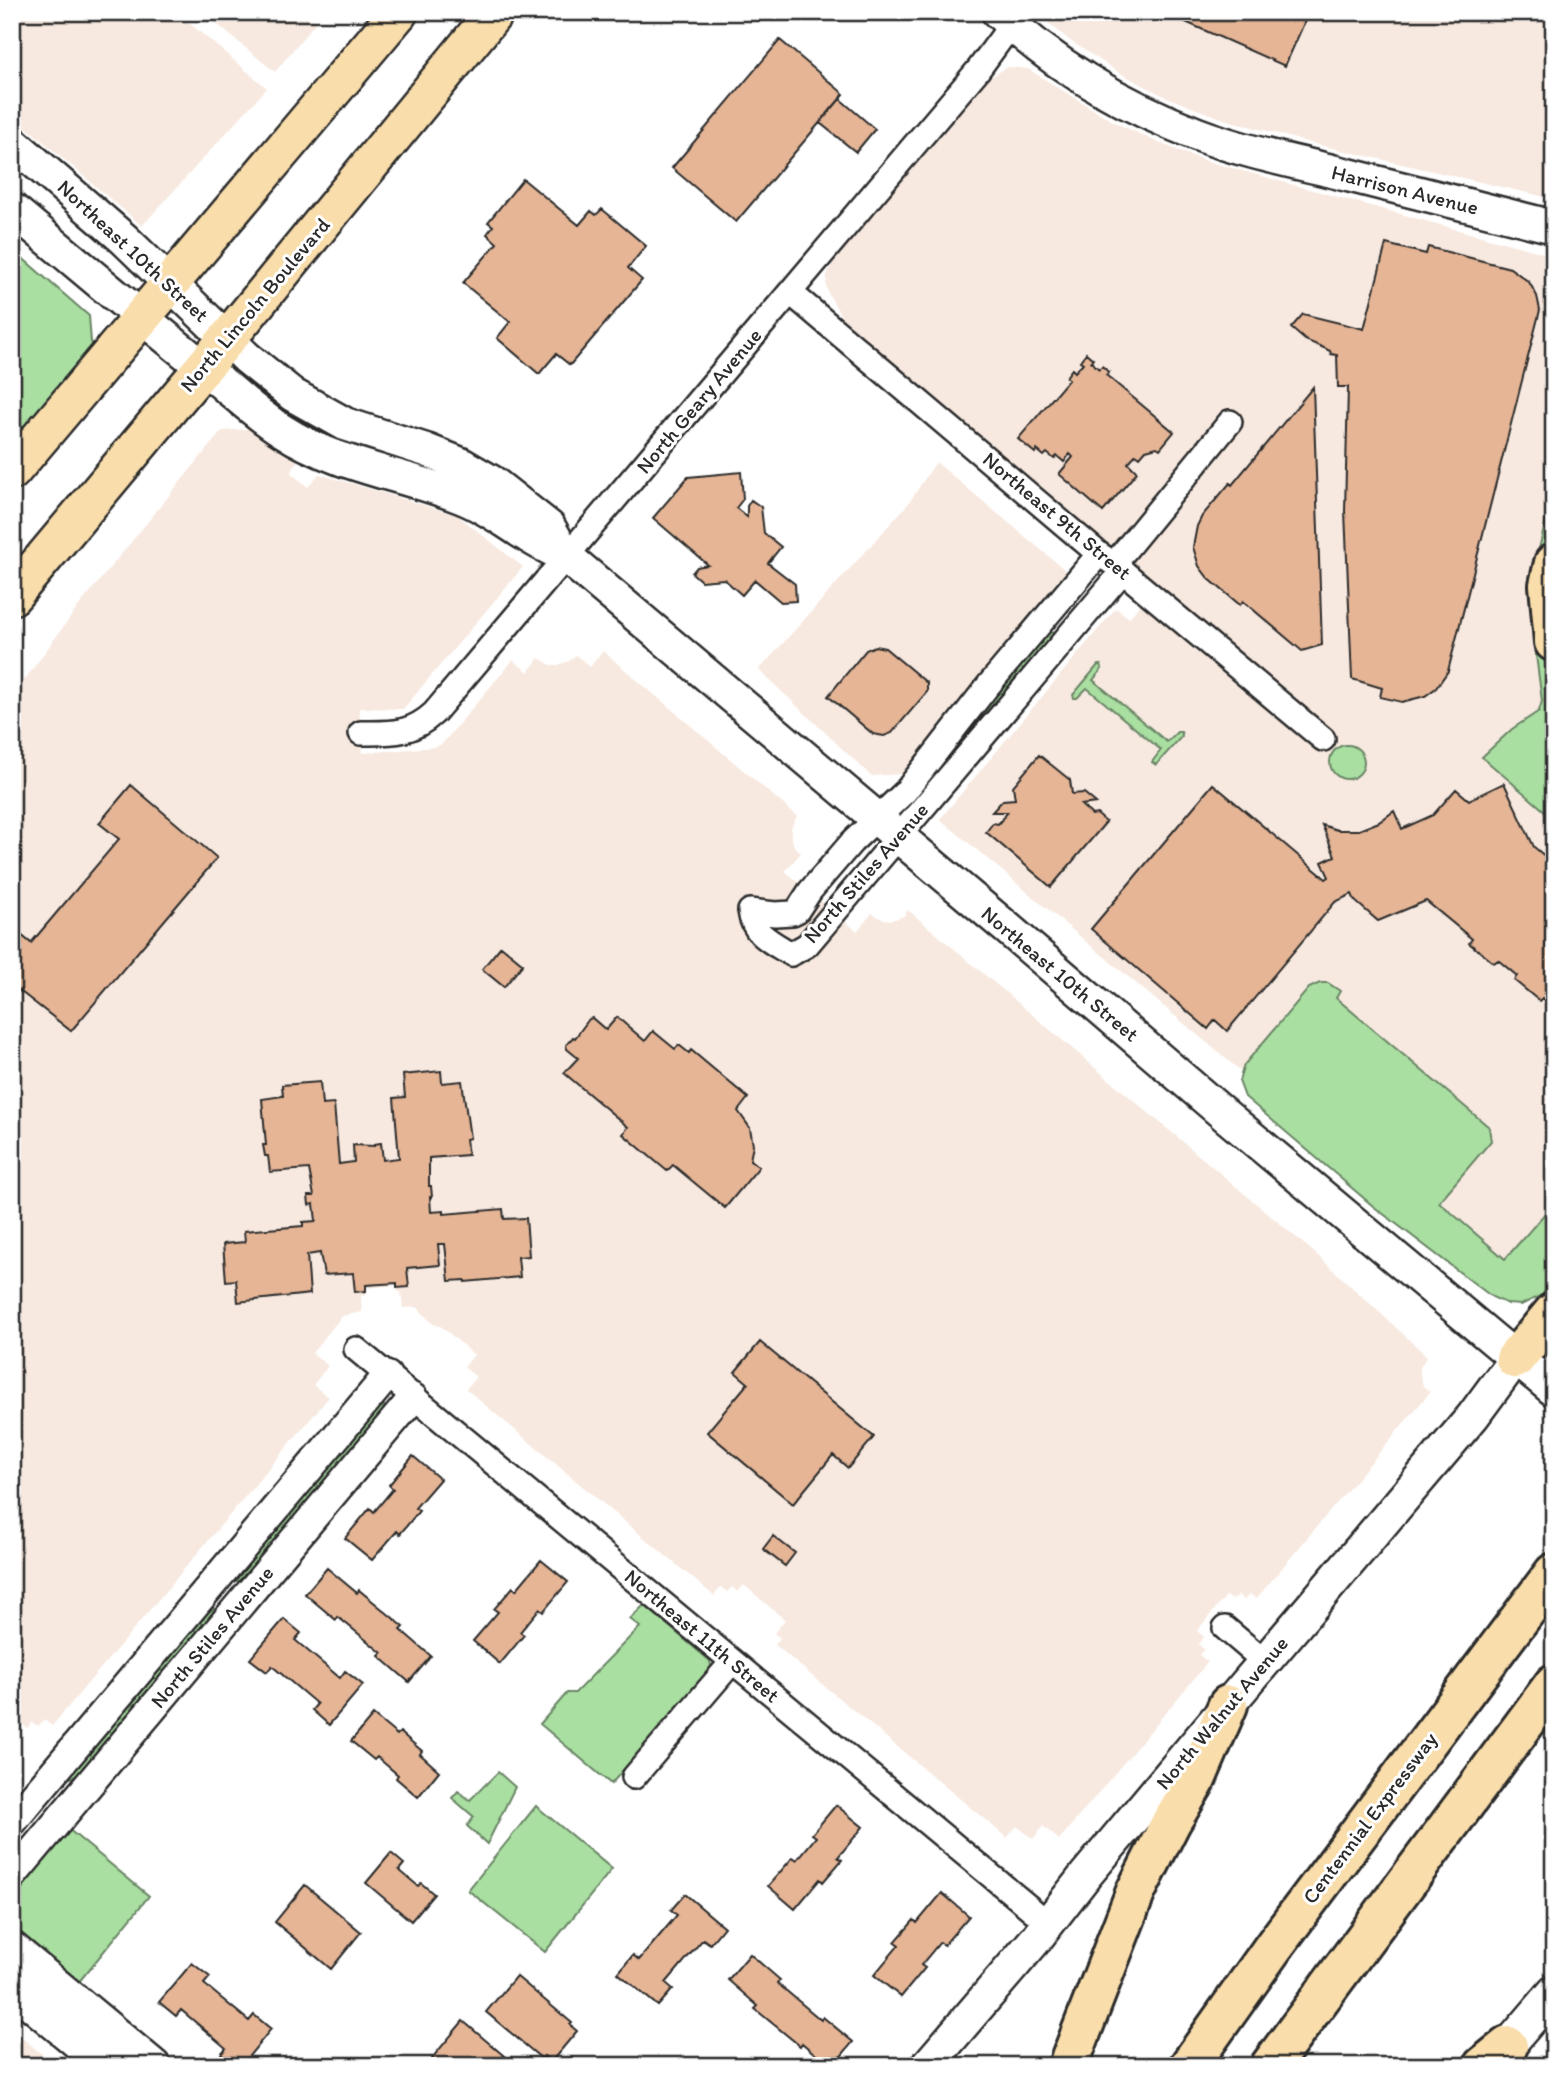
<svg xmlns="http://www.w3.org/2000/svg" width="1566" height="2078" viewBox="0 0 1566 2078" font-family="Itim,sans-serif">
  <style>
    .built { fill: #f7e9e0 }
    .green { fill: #a9dfa1; stroke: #6a8566; stroke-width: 2 }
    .building { fill: #e5b596; stroke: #2b2b2b; stroke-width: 2 }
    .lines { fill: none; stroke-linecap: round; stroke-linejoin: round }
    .minor-casing { stroke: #2b2b2b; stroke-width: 28 }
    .tertiary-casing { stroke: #2b2b2b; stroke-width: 33 }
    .secondary-casing { stroke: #2b2b2b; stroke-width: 37 }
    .primary-casing { stroke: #2b2b2b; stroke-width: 42 }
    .motorway-casing { stroke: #2b2b2b; stroke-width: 44 }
    .minor { stroke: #fff; stroke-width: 23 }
    .tertiary { stroke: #fff; stroke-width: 28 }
    .secondary { stroke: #fff; stroke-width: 32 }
    .primary { stroke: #f9ddab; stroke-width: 37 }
    .motorway { stroke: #f9ddab; stroke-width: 38 }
    .labels { text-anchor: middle; stroke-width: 6; stroke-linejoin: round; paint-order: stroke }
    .street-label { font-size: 21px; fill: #2b2b2b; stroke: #fff }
  </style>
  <rect width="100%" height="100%" fill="#fff"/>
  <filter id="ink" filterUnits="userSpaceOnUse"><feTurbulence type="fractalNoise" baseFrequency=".0143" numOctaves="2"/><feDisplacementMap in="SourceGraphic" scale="14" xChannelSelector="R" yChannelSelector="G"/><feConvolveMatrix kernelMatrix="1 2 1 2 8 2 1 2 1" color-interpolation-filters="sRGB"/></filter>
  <g filter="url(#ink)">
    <!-- built -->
    <path class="built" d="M12,12H176L267,88L142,226L12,115Z
      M202,12H302L315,23L275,72Z
      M1035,12H1554V199L1306,142L1227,120L1194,108L1164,96L1118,72L1069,40Z
      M1008,67L1028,69L1114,122L1159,143L1203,160L1554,256V488L1531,581L1530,595L1531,617L1542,701L1539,711L1512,729L1482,757L1554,819V1203L1506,1259L1265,1050L1243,1073L940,819L1116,608L1129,618L1147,596L1139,585L1143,573L844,321L829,295L826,286L827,275L833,262L990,77Z
      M249,429L299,458L291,473L308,487L319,474L457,515L523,567L403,709L359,708L363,753L435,747L442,744L513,660L528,672L539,658L551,665H558L569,661L576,655L590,667L603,651L797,816L791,828V836L794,846L801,853L785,871L857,931L872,913L882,919L892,920L904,916L908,910L1317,1255L1427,1356L1420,1367V1375L1423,1386L1430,1392L1256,1599L1250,1594L1244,1600L1238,1595L1233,1600L1226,1596L1197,1631L1204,1637L1198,1644L1204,1649L1199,1655L1208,1662L1059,1840L1043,1826L1033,1839L1017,1826L1007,1838L775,1645L780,1638L774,1633L785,1620L744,1585L738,1592L732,1587L727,1592L721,1587L714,1596L466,1389L476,1377L464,1367L474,1355L442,1327L433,1324L417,1307L403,1308L401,1292H398L397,1285L365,1288V1295L361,1296L362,1312L342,1316L312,1353L328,1366L313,1385L329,1397L52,1726L44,1720L38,1726L32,1722L27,1728L20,1722L12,1731V697L78,607L222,431Z
      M936,462L1070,574L902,774L871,776L759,670L908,504Z
      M12,2029L56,2066H12Z"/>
    <!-- green -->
    <path class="green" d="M12,249L89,316L91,342L97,349L12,450Z
      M1554,488V511L1540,570L1542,643L1554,683V819L1482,757L1512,729L1539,711L1542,701L1531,617V581Z
      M1050,629L1054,636L961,744L991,694Z
      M1098,665H1101L1102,669L1093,680L1167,742L1177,732H1181L1182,736L1156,765L1152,762L1161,750L1087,688L1077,698H1074L1073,695Z
      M1330 762a17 17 0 1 1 34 0a17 17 0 1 1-34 0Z
      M1320,983H1328L1340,991L1336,998L1489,1127L1491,1141L1439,1202L1505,1259L1554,1203V1281L1542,1295L1521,1305L1508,1304L1492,1297L1373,1206L1245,1097L1239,1081L1244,1065L1309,988Z
      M382,1403L384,1405L383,1412L242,1579L237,1581L234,1579Z
      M644,1605L710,1661L711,1666L701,1682L611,1784L540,1724L567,1693H575L640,1627L630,1619Z
      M212,1606L214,1608L212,1614L76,1776L70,1778L68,1776Z
      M498,1772L515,1787L487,1844L467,1826L474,1817L452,1798L458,1791L470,1800Z
      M536,1806L612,1869L545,1952L468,1890Z
      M67,1828L149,1896L78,1983L12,1928V1892Z"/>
    <!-- building -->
    <path class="building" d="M1163,12H1309L1285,66Z
      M780,40L844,94L736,222L672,168Z
      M840,99L875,129L856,152L820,123Z
      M523,179L579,225L591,211L596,215L602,209L646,246L628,268L642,280L570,365L556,354L539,374L497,338L510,322L463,283L497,243L487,234L493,226L488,222Z
      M1386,244L1426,254L1428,247L1510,268L1529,282L1537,296L1540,310L1448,671L1436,688L1425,696L1402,702L1380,697L1382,688L1352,679L1345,511L1348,387H1338L1337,355L1331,354L1330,351L1324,348L1305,340L1291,328L1303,314L1364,329Z
      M1086,353L1093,359L1091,362L1099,369L1102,366L1109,372L1106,375L1174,432L1160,449L1157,447L1146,450L1140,457L1136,454L1128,463L1137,472L1103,512L1059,474L1073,457L1070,454L1064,462L1057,456L1054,459L1047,453L1044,456L1037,450L1035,453L1018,439L1069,379L1066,377L1072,369L1075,372L1083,363L1080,361Z
      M1313,387L1322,645L1302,651L1243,601L1240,605L1208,578L1199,566L1193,547L1197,526L1202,516L1230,483L1232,485Z
      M741,472L743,499L736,508L747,517V506L751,500L761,507L764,533L781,547L768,563L795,584L796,601L781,602L755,580L742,595L724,579L701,581L692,573L697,567L708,565L653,518L688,477Z
      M875,646L885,648L927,683V692L892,733L884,736L873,734L828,696L866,650Z
      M1039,755L1070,780L1072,794L1084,793L1096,803L1081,805L1092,815L1097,814L1106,822L1051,887L986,832L993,823L998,824L1008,812H992L1003,800L1015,799L1013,786Z
      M1504,783L1534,847L1554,864V1008L1542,998L1539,1001L1514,980L1517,976L1498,960L1494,963L1469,943L1472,939L1426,901L1378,921L1355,901L1352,894L1335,902L1227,1031L1215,1020L1208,1029L1091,929L1213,784L1326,879L1329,877L1322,862L1335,856L1322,825L1337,830H1359L1379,822L1394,811L1402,829L1433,815L1456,789L1469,800Z
      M131,785L217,858L71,1031L12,985V946L21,935L31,943L119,839L99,823Z
      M501,946L523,964L504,987L482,969Z
      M617,1017L645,1041L653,1031L675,1049L679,1045L689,1053L691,1050L748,1098L738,1111L750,1128L753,1145L750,1160L759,1167L725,1208L673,1165L667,1171L623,1134L628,1127L564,1073L578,1058L567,1049L566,1045L573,1037L575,1038L589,1019L592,1018L606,1030Z
      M441,1071L442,1083L462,1081L470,1138L466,1139L468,1155L429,1158V1186H431L432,1197H430L431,1212L444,1211V1214L503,1209L504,1219L526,1218L529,1256L518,1257L520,1277L465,1282V1280L449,1281L445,1244H438L440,1265L407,1268L409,1287L397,1288V1283L366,1285V1291L355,1292L353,1273L324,1275L320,1253L307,1255L310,1294L238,1302L236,1280L226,1281L223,1244L245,1242L244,1231L303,1226V1222L316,1221L314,1204L309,1205L308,1196H314L309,1169L270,1172L268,1156H265L263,1145H266L262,1099L283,1096L282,1085L320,1082L322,1105L334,1104L339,1164L354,1162L353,1145L374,1146V1144L381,1143L383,1160L399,1158L394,1098L405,1097L403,1075Z
      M760,1342L874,1437L848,1468L833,1455L793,1504L707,1432L748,1383L735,1372Z
      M413,1456L440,1479L415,1508L419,1511L400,1534L397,1531L372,1560L345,1538L370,1508L374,1512L393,1489L389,1485Z
      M773,1536L795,1553L785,1566L763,1549Z
      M541,1560L568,1582L543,1612L539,1609L520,1632L524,1635L500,1664L473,1641L498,1612L494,1609L513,1587L516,1590Z
      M327,1568L357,1593L359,1590L404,1627L401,1630L431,1656L409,1682L379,1656L382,1653L338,1617L336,1620L305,1594Z
      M284,1619L301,1633L295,1640L340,1678L345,1671L363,1685L329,1725L312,1710L317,1704L272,1666L267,1672L250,1659Z
      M373,1715L397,1735L400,1732L422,1751L420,1754L439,1771L418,1797L396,1778L398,1775L377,1757L374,1760L351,1741Z
      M836,1805L863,1827L838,1857L842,1860L823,1882L820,1879L795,1909L768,1886L793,1857L797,1860L816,1837L812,1834Z
      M391,1853L404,1864L399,1870L418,1886L421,1883L434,1894L411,1921L366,1883Z
      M305,1885L361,1932L331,1969L275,1922Z
      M942,1893L969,1916L944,1945L940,1942L921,1965L925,1968L901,1997L874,1975L899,1945L895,1942L914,1920L917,1923Z
      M685,1894L724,1927L710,1944L703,1939L666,1983L673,1989L658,2006L618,1973L633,1955L639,1960L677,1915L671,1910Z
      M750,1954L780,1980L777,1983L821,2020L823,2017L853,2042L833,2066H829L802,2043L800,2046L755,2009L758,2006L728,1980Z
      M192,1963L210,1977L204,1984L249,2021L254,2015L271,2029L241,2066H235L221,2054L226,2048L181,2010L176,2016L159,2002Z
      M516,1976L572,2023L570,2025L577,2031L551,2062L544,2056L542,2059L486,2012Z
      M463,2021L516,2066H442L432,2058Z"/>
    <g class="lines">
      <!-- minor casing -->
      <g class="minor-casing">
        <path id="minor" d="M791,293L1099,554L1114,564L1323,739
          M1099,554L987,687L905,792L852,842L810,891L797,911L793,913L775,914L750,911C753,935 772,942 791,954L807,945L1123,571
          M1114,564L1230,422
          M361,733C391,733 410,735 434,713L978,70L1011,25
          M356,1349L1048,1923
          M1225,1628L1265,1662
          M634,1777L732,1662"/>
      </g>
      <!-- tertiary casing -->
      <g class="tertiary-casing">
        <path id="tertiary" d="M12,1822L387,1376
          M12,1876L413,1398"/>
      </g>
      <!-- secondary casing -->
      <g class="secondary-casing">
        <path id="secondary" d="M998,12C1054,66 1125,106 1197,134C1247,153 1301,163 1352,176C1419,193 1486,210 1554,227
          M12,142L124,239L247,358L293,395L345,424L426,450L461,464L492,482L549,527L557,541
          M12,209C76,262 139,316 204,368C230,389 254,413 283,431C337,466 402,474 461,497C485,506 504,521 525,534C538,543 553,550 567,557L1007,928L1226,1116L1554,1390
          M12,1948L154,2066
          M12,1988L106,2066
          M927,2066L1036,1939L1085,1876L1228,1705L1473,1416L1515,1359
          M1496,2066L1508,2046L1554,1992"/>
      </g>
      <!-- primary casing -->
      <g class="primary-casing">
        <path id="primary" d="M12,471L399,12
          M12,596L227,339L495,12"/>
      </g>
      <!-- motorway casing -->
      <g class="motorway-casing">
        <path id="motorway" d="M1554,563L1549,585L1554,642
          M1515,1359L1554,1312
          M1068,2066L1136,1891L1171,1822L1195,1782L1228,1705
          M1189,2066L1274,1946L1554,1573
          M1270,2066L1554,1684
          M1483,2066L1508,2046"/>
      </g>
      <!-- minor -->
      <use href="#minor" class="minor"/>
      <!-- tertiary -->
      <use href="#tertiary" class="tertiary"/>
      <!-- secondary -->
      <use href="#secondary" class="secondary"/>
      <!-- primary -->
      <use href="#primary" class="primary"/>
      <!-- motorway -->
      <use href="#motorway" class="motorway"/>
    </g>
  </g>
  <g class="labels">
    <!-- street labels -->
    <g class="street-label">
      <text transform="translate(1405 190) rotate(14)" y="7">Harrison Avenue</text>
      <text transform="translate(133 251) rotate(43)" y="7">Northeast 10th Street</text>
      <text transform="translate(255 305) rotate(-50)" y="7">North Lincoln Boulevard</text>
      <text transform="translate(699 401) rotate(-50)" y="7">North Geary Avenue</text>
      <text transform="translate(1057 516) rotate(40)" y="7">Northeast 9th Street</text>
      <text transform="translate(866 873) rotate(-49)" y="7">North Stiles Avenue</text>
      <text transform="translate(1060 974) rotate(40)" y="7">Northeast 10th Street</text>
      <text transform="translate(702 1636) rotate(40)" y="7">Northeast 11th Street</text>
      <text transform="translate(212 1637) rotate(-50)" y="7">North Stiles Avenue</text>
      <text transform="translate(1222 1713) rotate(-50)" y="7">North Walnut Avenue</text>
      <text transform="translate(1370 1818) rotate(-53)" y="7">Centennial Expressway</text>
    </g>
  </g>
  <!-- margin -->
  <rect width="1566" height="2078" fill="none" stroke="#fff" stroke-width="42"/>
  <rect x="21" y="21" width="1524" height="2036" fill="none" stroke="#2b2b2b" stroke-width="2.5" filter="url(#ink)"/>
</svg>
